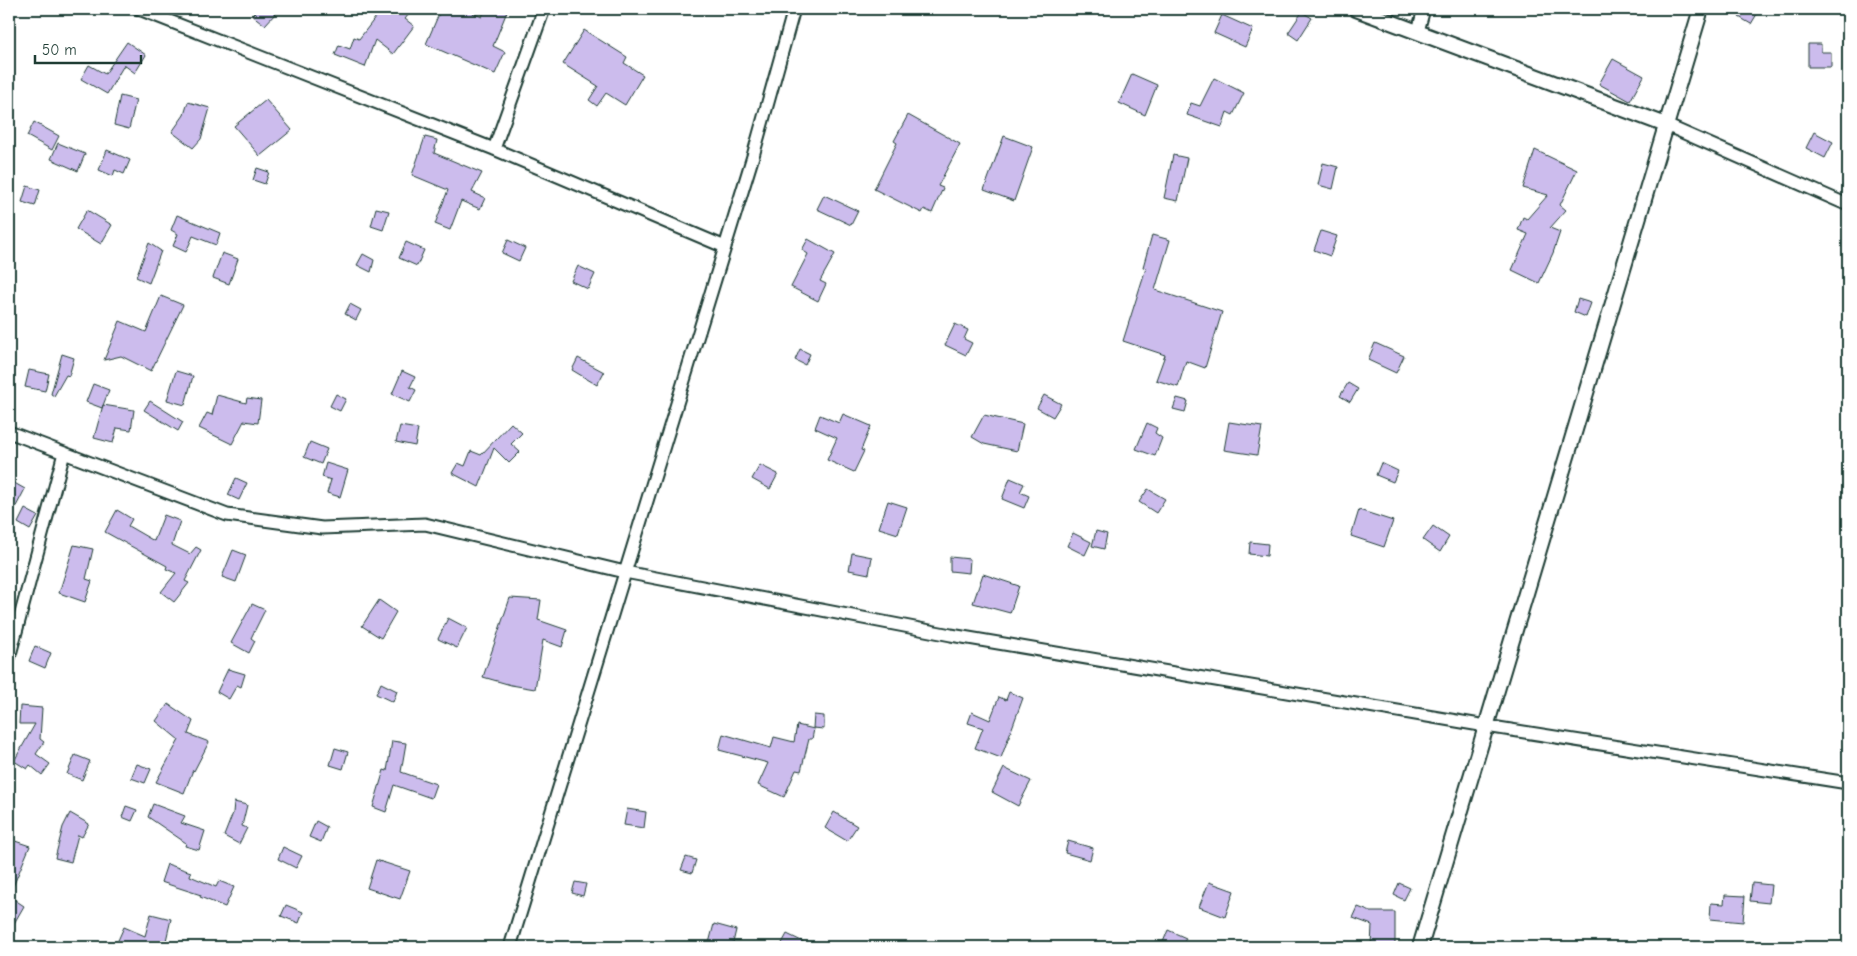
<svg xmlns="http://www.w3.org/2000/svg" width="1857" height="956" viewBox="0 0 1857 956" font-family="'Comic Neue',sans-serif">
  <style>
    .building { fill: #ccbced; stroke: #1f3d34 }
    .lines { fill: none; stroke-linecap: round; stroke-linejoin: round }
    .minor-casing { stroke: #1f3d34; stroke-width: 15 }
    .tertiary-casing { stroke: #1f3d34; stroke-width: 18 }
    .minor { stroke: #fff; stroke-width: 11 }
    .tertiary { stroke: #fff; stroke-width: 14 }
  </style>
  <rect width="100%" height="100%" fill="#fff"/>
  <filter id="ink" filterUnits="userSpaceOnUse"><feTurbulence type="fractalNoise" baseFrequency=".02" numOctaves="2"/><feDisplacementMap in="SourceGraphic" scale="10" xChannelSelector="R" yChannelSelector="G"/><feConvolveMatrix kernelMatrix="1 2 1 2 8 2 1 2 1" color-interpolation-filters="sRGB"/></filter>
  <g filter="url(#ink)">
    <!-- building -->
    <path class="building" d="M258,9H268L275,14L265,25L252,15Z
      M382,9H413L405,19L414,26L393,54L375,40L365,67L335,55L339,45L350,49L354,37L359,39Z
      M441,9H463L482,17L485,9H508L493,46L505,52L495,74L426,44Z
      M1744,9L1757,14L1751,24L1739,17Z
      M1302,12L1312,18L1298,40L1288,33Z
      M1222,15L1253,29L1245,47L1214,33Z
      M584,30L627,57L624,63L643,75L625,105L606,93L597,106L589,100L598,86L563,64Z
      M127,42L146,55L135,73L124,65L107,94L81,79L89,65L105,74Z
      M1808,44H1821V52H1831V67H1808Z
      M1613,59L1644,76L1630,101L1599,84Z
      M1132,74L1157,85L1145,115L1119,103Z
      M1214,78L1244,93L1233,115L1227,112L1222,127L1187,115L1191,103L1200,106Z
      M120,96L136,100L129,129L114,125Z
      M266,100L292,130L260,156L234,126Z
      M188,102L210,108L201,139L193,148L172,132L184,115Z
      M908,115L960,144L938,186L943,188L932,213L924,209L922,213L874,189L897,143L894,141Z
      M34,122L59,136L52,150L27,136Z
      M1814,132L1833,142L1825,158L1806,148Z
      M1004,136L1033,147L1014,201L984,190Z
      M425,137L437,140L434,153L482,173L472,192L485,198L480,209L461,201L450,230L435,224L448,190L412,175Z
      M58,143L85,154L78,171L51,159Z
      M107,150L130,160L124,174L115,170L113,176L99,170Z
      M1535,150L1577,170L1560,205L1566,210L1550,228L1560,232L1553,253L1539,283L1512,270L1528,234L1518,230L1523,217L1527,219L1548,195L1523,188Z
      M1173,155L1187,158L1178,201L1164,198Z
      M1323,163L1338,167L1333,189L1318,185Z
      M257,168L269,172L265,184L253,180Z
      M27,186L40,190L35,206L22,202Z
      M824,195L858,211L851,225L817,209Z
      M376,208L389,211L383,230L371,226Z
      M87,210L112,225L101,244L76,229Z
      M177,215L220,233L216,245L193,236L186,252L173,246L178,234L171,230Z
      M1321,231L1337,236L1330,256L1314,250Z
      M1152,235L1170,240L1155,290L1222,312L1205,368L1186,361L1178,387L1156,380L1165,355L1123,341L1146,268L1143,267Z
      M808,239L835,254L820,281L826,284L818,301L791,287L808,254L802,250Z
      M508,240L525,248L519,261L502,253Z
      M406,242L424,250L417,266L399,258Z
      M149,243L161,251L149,283L136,277Z
      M222,253L238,259L229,284L213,278Z
      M363,254L374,260L371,272L357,265Z
      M578,266L595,274L588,289L571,281Z
      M161,296L183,305L151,371L121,356L104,360L120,321L146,332Z
      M1578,299L1591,303L1586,317L1574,312Z
      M350,304L361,310L356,320L345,314Z
      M955,324L968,330L964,339L972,343L966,355L945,345Z
      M1375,343L1404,356L1396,373L1368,360Z
      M800,349L810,354L805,365L795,360Z
      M62,354L74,358L69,376L66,375L54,396L51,394Z
      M578,358L604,372L597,385L572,370Z
      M29,370L49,374L45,391L25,387Z
      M176,371L193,376L185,405L167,400Z
      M402,371L415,377L410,387L416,390L410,402L392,394Z
      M1348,383L1358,389L1350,402L1340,396Z
      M93,384L109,390L102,408L86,402Z
      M336,394L346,399L340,411L330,406Z
      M217,395L246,403L247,398L261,400L258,423L244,421L232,444L199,428L207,413L212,415Z
      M1044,395L1061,404L1053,417L1037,408Z
      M1177,398L1188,401L1185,412L1173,409Z
      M150,401L183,422L178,431L144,410Z
      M103,405L134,410L131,430L117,428L113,443L94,438Z
      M843,414L871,426L861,450L864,451L854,472L827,460L837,438L815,428L820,415L839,423Z
      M984,415L1023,424L1017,451L984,444L972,437Z
      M1229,422L1262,427L1257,455L1224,450Z
      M511,423L522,433L511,444L520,452L509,463L494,448L479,487L452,473L458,463L465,466L471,451L481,455Z
      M1147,423L1157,428L1155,433L1162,438L1155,456L1136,449Z
      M400,426L418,429L415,446L396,442Z
      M310,442L327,449L321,464L304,457Z
      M326,463L348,470L340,497L327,493L331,480L322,477Z
      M1381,463L1398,471L1393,482L1376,475Z
      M760,465L778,474L770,489L752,479Z
      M236,478L247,483L239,500L228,495Z
      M1010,478L1024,484L1020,492L1029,496L1024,508L1002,499Z
      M9,480L25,489L9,520Z
      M1148,489L1165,499L1156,513L1139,502Z
      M888,501L907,507L898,534L879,528Z
      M25,509L38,516L30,530L18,523Z
      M117,510L132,519L128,526L154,541L164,515L180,521L172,545L190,554L196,547L201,550L185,581L189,583L174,602L161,592L176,573L166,569L167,566L105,532Z
      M1359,510L1393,521L1384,547L1351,536Z
      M1433,526L1449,537L1440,552L1423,540Z
      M1096,531L1107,534L1104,549L1092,546Z
      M1073,533L1091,542L1085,555L1067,546Z
      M1250,542L1268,544L1267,556L1249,554Z
      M74,545L93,549L86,579L92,581L85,602L59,593Z
      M233,550L246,555L236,582L222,577Z
      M852,553L872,557L869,574L849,570Z
      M950,557L970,559L969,573L950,571Z
      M983,574L1019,586L1010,613L973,603Z
      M510,598L541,600L538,620L567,630L562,647L543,640L535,689L511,685L483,677Z
      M379,600L396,612L381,638L362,626Z
      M252,604L265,610L251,638L255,641L249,653L231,643Z
      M448,618L467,628L457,648L438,639Z
      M35,646L51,653L45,668L29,661Z
      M228,669L245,674L241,687L237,685L229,699L217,692Z
      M381,683L397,691L393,702L376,694Z
      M1009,692L1023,698L1001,758L975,748L983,728L968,723L972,712L990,720L999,697L1006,700Z
      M168,704L193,721L188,734L209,742L194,771L193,770L184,793L156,782L179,740L156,721Z
      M20,706L42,708L40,739L44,742L36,754L50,764L42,775L30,765L27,769L14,761L35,724H19Z
      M814,715L824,716V729L813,728Z
      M797,725L814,729L812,739H809L801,771L796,770L784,797L758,785L768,763L719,750L723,734L771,748L774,737L794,742Z
      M392,741L406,743L401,772L436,784L431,798L394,785L386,812L373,807L384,770L387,771Z
      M335,748L348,752L343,769L330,765Z
      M75,755L90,761L82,780L67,774Z
      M137,764L151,769L145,783L131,778Z
      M1004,768L1031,781L1018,806L992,792Z
      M234,802L247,805L242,826L247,828L239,844L224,836L233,813Z
      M153,804L185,816L181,823L205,831L199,850L185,846L186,843L148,817Z
      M126,806L137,810L132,821L122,817Z
      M627,809L646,812L644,828L624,825Z
      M834,812L857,826L847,841L825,828Z
      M70,813L89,824L82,837L78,835L71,862L55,858L63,827Z
      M316,821L327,827L321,842L309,837Z
      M12,840L30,846L9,896L24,906L9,932V850Z
      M1068,841L1093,848L1090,860L1065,853Z
      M283,847L302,856L296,868L278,859Z
      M686,857L696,860L692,873L681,870Z
      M376,860L410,871L400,899L367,888Z
      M167,864L191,872L190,876L216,887L219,881L234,887L225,907L200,897L201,895L161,882Z
      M575,882L586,884L583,896L572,893Z
      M1209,882L1234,891L1225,917L1199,907Z
      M1399,883L1410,888L1404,900L1394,895Z
      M1752,883L1771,885L1769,903L1750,901Z
      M1725,895L1745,896L1743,922L1710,919L1711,903L1724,904Z
      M286,905L303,912L299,923L281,916Z
      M1358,907L1371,912H1395V947H1371L1372,925L1353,918Z
      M151,914L171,919L165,945L170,947H115L124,927L145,936Z
      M714,924L736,930L732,947H708Z
      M1168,930L1186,938L1182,947H1161Z
      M787,934L814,947H780Z"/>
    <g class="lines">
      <!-- minor casing -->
      <g class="minor-casing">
        <path id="minor" d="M139,9L494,149L725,247
          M1418,31L1424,9
          M1666,125L1848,205
          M494,149L544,9
          M9,432L227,515L322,528L425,524L625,572L951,635L1486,726L1848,783
          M9,658L64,453
          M510,947L753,156L794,9"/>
      </g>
      <!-- tertiary casing -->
      <g class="tertiary-casing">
        <path id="tertiary" d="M1356,9L1666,125
          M1420,947L1701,9"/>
      </g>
      <!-- minor -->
      <use href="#minor" class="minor"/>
      <!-- tertiary -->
      <use href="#tertiary" class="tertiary"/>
    </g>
  </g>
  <!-- margin -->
  <rect width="1857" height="956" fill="none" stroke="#fff" stroke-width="30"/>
  <rect x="15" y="15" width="1827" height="926" fill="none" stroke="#1f3d34" stroke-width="2" filter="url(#ink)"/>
  <!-- scale -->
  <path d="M35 55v8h106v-8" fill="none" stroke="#1f3d34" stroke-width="2.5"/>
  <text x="42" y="55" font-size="15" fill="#1f3d34" stroke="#ffffff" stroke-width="4" paint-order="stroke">50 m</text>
</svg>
